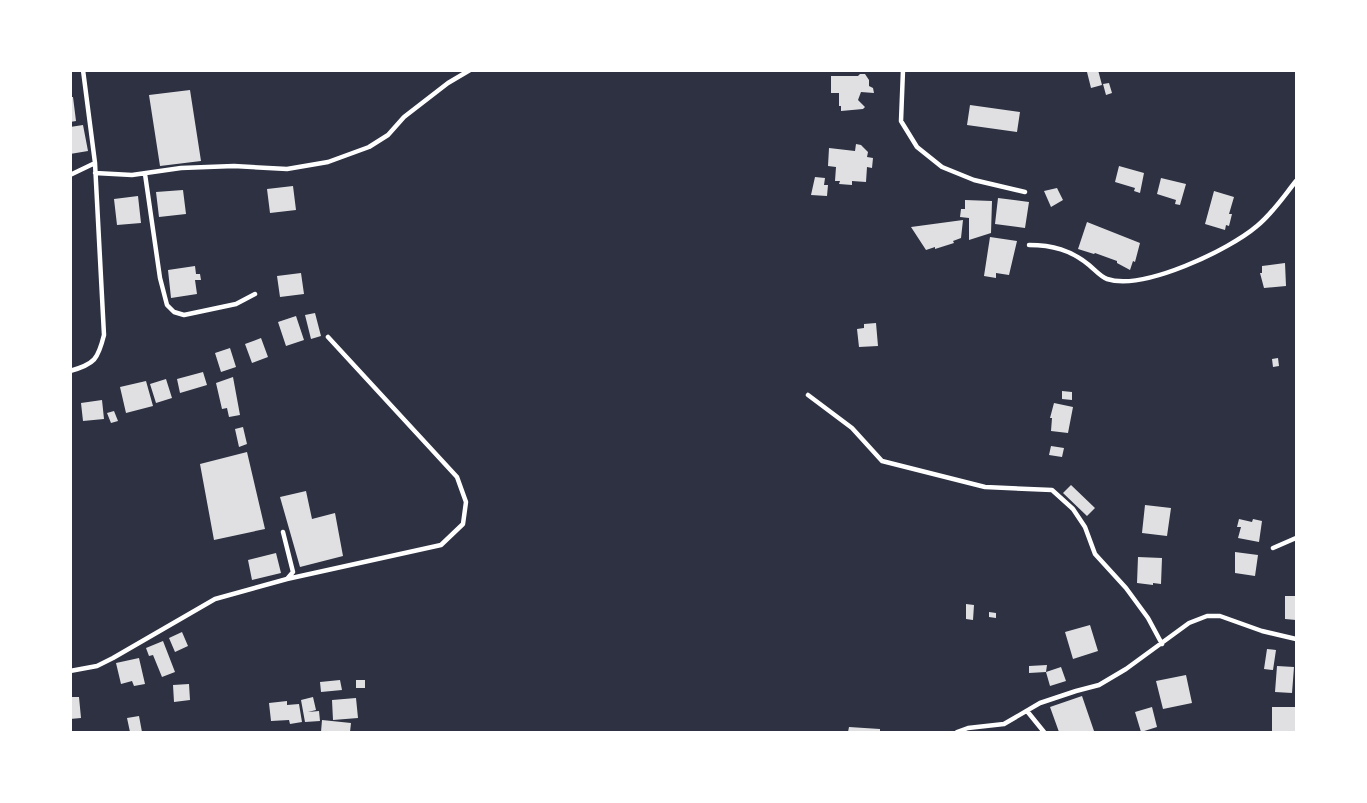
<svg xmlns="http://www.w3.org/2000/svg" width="1367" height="803" viewBox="0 0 1367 803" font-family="'IBM Plex Sans',sans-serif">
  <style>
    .building { fill: #e0e0e3 }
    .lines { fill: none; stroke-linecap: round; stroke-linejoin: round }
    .minor { stroke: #fff; stroke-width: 4.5 }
  </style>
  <rect width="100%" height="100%" fill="#2d3142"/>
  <!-- building -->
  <path class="building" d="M1093,70H1098L1102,85L1091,88L1087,72Z
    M860,74H865L869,80V86L873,88L874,93L861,92L858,100L865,107L863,109L841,111V106H839V93H831V76H858Z
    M1109,83L1112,93L1106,95L1103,84Z
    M190,90L201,161L160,166L149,95Z
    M70,97H73L76,121L70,122Z
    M970,105L1020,112L1017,132L967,125Z
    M83,125L88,151L70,154V127Z
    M856,144L861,145L868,152L867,157L873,158L872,168L867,167L866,182L852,181V185L839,184L840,181H835L836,167L828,166L829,148L855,151Z
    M1119,166L1144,173L1140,193L1134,191L1135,188L1115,182Z
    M815,177L825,178L824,185H828L827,196L811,195Z
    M1161,178L1186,184L1180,205L1175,204L1176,200L1157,194Z
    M293,186L296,210L270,213L267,189Z
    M1057,188L1063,200L1051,207L1044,191Z
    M183,190L186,214L159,217L156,192Z
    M1214,191L1234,197L1229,214H1232L1229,226L1226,225L1225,230L1205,224Z
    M138,196L141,223L117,225L114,199Z
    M998,198L1029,202L1025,228L995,224Z
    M965,200L992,201L991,233L969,240V218L960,217L961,209H965Z
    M963,220L961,238L953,241L954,243L935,249V247L926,250L911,227Z
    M1087,222L1140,243L1135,262L1133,261L1130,270L1117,263V261L1095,253L1094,254L1078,249Z
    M990,237L1017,241L1009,275L996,273V278L984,276Z
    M1285,263L1286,286L1264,288L1260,273H1262V266Z
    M195,266L196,274H200L201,280H195L197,294L171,298L168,270Z
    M301,273L304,294L280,297L277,276Z
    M315,313L321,336L311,339L305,315Z
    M296,316L304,340L286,346L278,322Z
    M876,323L878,346L859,347L857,329L864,328V324Z
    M261,338L268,357L252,363L245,344Z
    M230,348L236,367L221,372L215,353Z
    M1278,358L1279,366L1273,367L1272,359Z
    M203,372L207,385L180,393L177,379Z
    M233,377L240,415L229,417L227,408L222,409L216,383Z
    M166,379L172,398L156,403L150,384Z
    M146,381L153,406L126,413L120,387Z
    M1062,391L1072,392V400L1062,399Z
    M102,400L104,419L83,421L81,403Z
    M1054,403L1073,407L1068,433L1051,431L1052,418H1050Z
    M114,411L118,421L111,423L107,413Z
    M243,427L247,444L239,447L235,429Z
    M1051,446L1064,448L1062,457L1049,455Z
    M247,452L265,529L214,540L200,464Z
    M1071,485L1095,508L1087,516L1063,493Z
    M306,491L312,519L335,513L343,556L300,567L280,497Z
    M1145,505L1171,508L1167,536L1142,533Z
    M1239,519L1252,522L1253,519L1262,521L1259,542L1238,538L1241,527H1237Z
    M1235,552L1258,555L1255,576L1235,573Z
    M276,553L281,573L252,580L248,560Z
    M1138,557L1162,558L1161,584L1153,583V585L1137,583Z
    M1285,596H1296V620L1285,619Z
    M966,604L974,605L973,620L966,619Z
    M989,612L996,613V618L989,617Z
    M1090,625L1098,651L1073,659L1065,632Z
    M182,632L188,646L175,652L169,638Z
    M163,641L175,672L162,677L153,655L149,656L146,648Z
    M1267,649L1276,650L1273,670L1264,669Z
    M139,658L145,684L134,686L132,681L121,684L116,663Z
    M1047,665L1046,672L1029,673V666Z
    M1277,666L1294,667L1292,693L1275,692Z
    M1061,667L1066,681L1050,686L1046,672Z
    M1186,675L1192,703L1163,709L1156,681Z
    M340,680L342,690L321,692L320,682Z
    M356,680H365V688H356Z
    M189,684L190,700L174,702L173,685Z
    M1082,696L1094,731L1059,732L1050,707Z
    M70,697H79L81,718L70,719Z
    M313,697L316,710L308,712L319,711L320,721L305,722L301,700Z
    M356,698L358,718L333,720L332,700Z
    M287,701V705L299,704L302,722L290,724L289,720L271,721L269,703Z
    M1152,707L1157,727L1141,732L1135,712Z
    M1272,707H1295L1296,732H1272Z
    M139,716L142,732H130L127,718Z
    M322,720L351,723L350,732H321Z
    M849,727L880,729V732H848Z"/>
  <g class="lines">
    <!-- minor -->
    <path class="minor" d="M903,70L901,121L917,147L942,167L974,180L1025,192
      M95,173L132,175L181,168L234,166L287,169L328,162L369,147L388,135L404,117L448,83L470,70
      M145,174L160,278L167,305L174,312L184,315L236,304L255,294
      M70,175L95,163
      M1029,245C1052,245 1071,250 1089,265C1094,269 1101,277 1107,279C1143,291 1229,250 1257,226C1272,214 1284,196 1296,181
      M70,371C95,364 98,359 104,335L95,163L83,70
      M808,395L852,428L882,461L985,487L1052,490L1073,509L1085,527L1095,554L1126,588L1148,618L1162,644
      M1273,548L1296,538
      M287,579L441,545L463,524L466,502L457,477L328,337
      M70,671L97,666L113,658L215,599L287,579L293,572L283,532
      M1027,711L1044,732
      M957,732L968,728L1004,724L1040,703L1076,691L1099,685L1126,669L1189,623L1207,616H1220L1262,631L1296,639"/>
  </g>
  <!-- border -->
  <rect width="1367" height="803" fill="none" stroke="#ffffff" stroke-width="144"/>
</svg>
